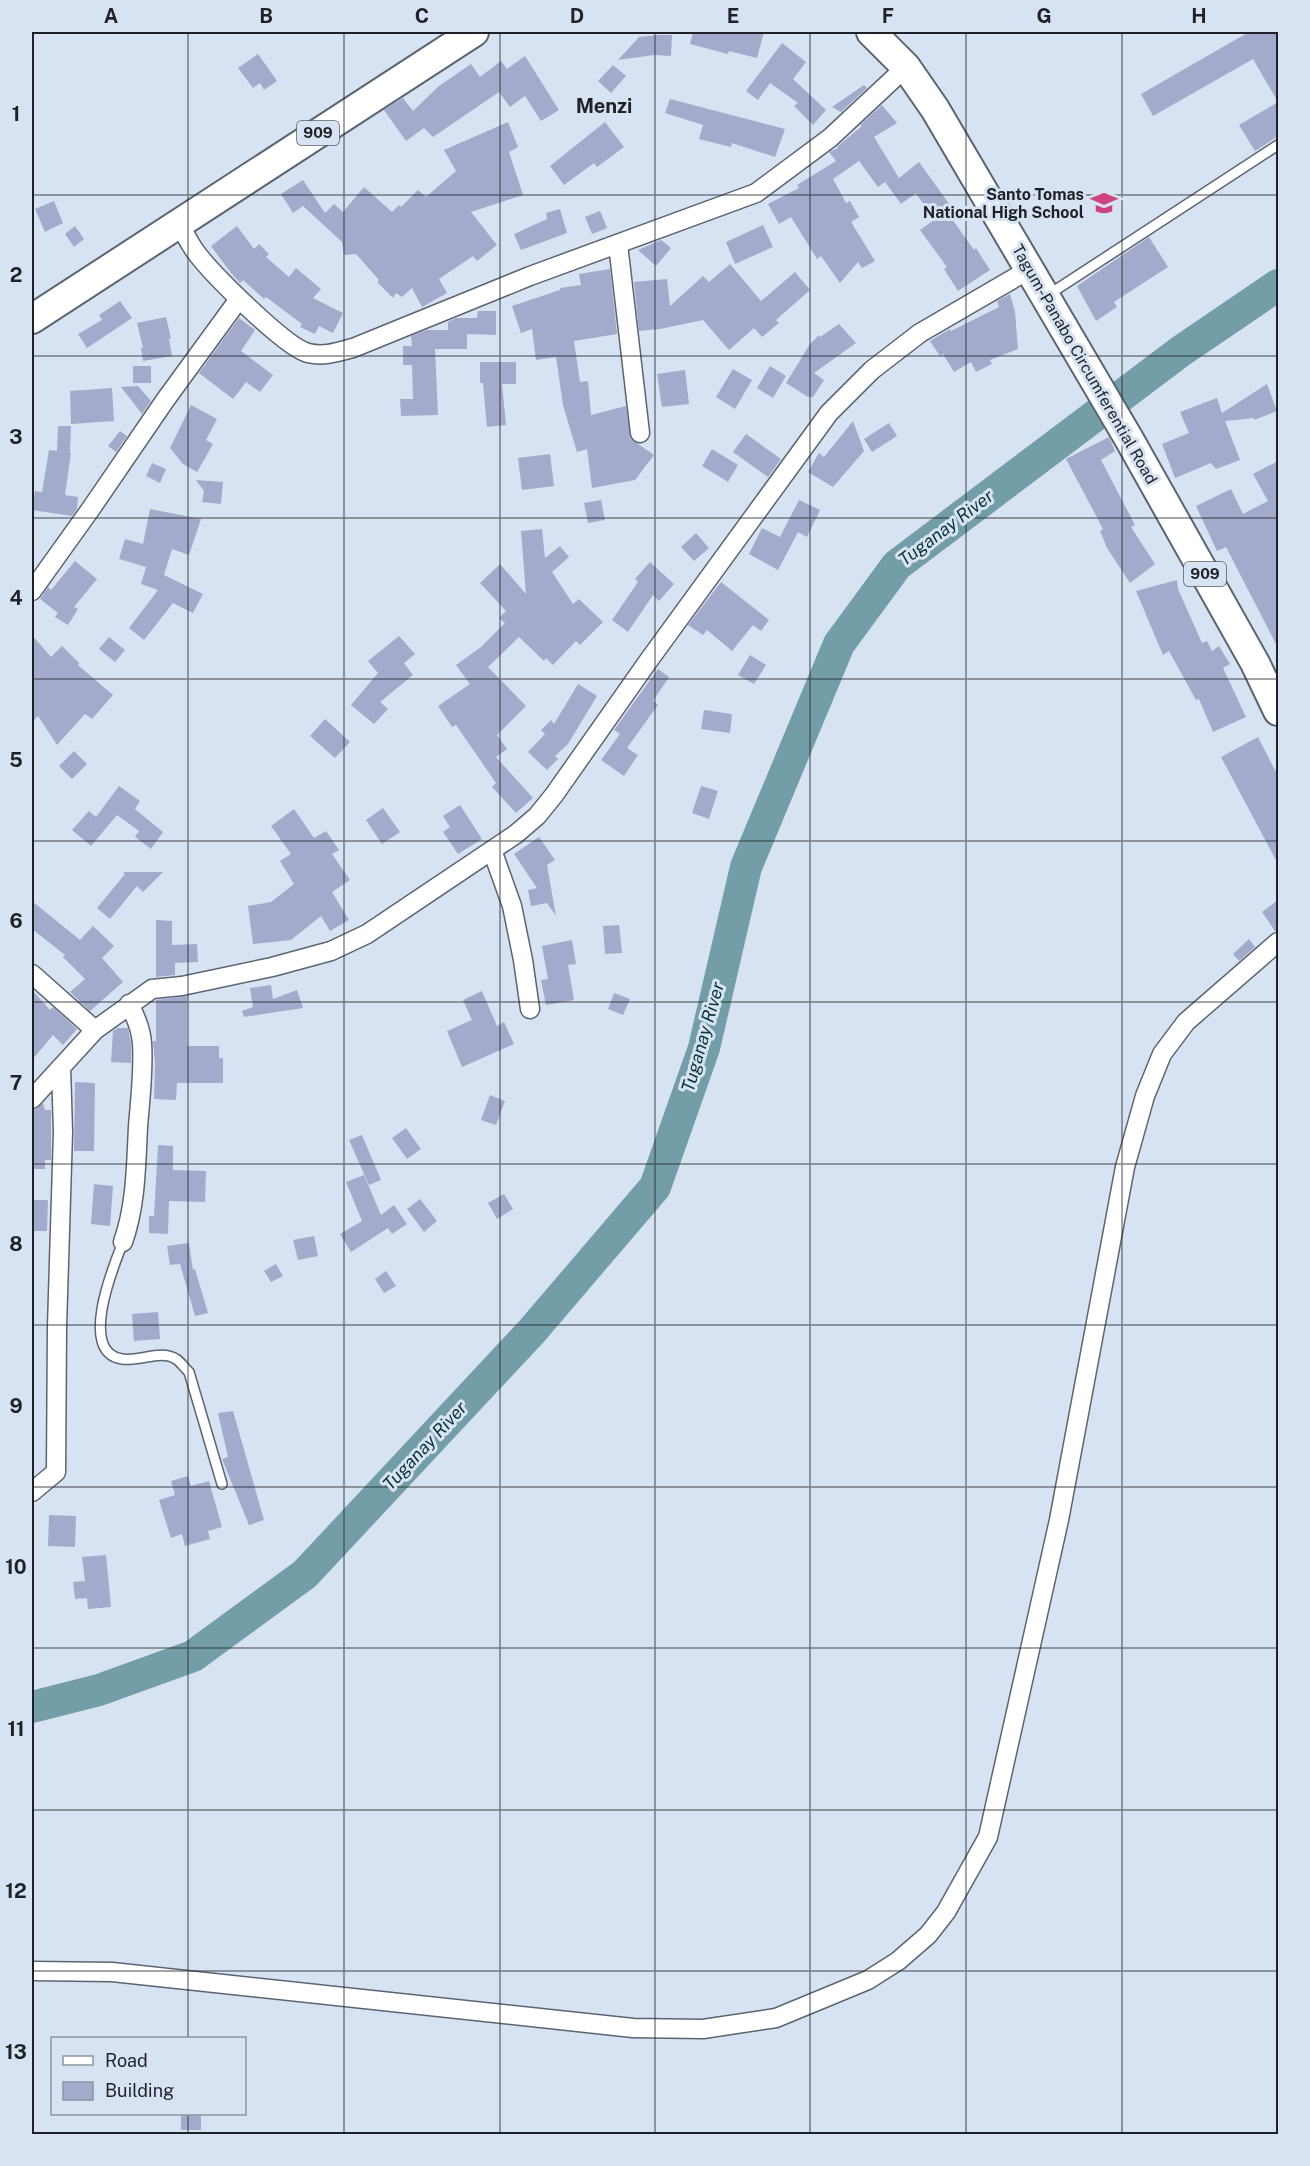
<svg xmlns="http://www.w3.org/2000/svg" width="1310" height="2166" viewBox="0 0 1310 2166" font-family="'Public Sans',sans-serif">
  <style>
    .lines { fill: none; stroke-linecap: round; stroke-linejoin: round }
    .river { stroke: #739ea8; stroke-width: 32 }
    .building { fill: #a4aacc }
    .lane-casing { stroke: #5b6572; stroke-width: 12 }
    .street-casing { stroke: #5b6572; stroke-width: 21 }
    .primary-casing { stroke: #5b6572; stroke-width: 32 }
    .lane { stroke: #fff; stroke-width: 9 }
    .street { stroke: #fff; stroke-width: 18 }
    .primary { stroke: #fff; stroke-width: 28 }
    .grid { fill: none; stroke: #1e2228; stroke-width: 1.5; stroke-opacity: 0.55 }
    .labels { text-anchor: middle; stroke-width: 6; stroke-linejoin: round; paint-order: stroke }
    .shield { fill: #d7e3f2; stroke: #565c65; stroke-width: 1.5 }
    .shield-label { font-size: 15px; font-weight: bold; fill: #1e2228 }
    .poi-label { font-size: 16px; font-weight: bold; fill: #1e2228; stroke: #d7e3f2; text-anchor: end }
    .street-label { font-size: 16px; fill: #1e2228; stroke: #d7e3f2 }
    .water-label { font-size: 18px; font-style: italic; fill: #07333b; stroke: #d7e3f2 }
    .quarter-label { font-size: 20px; font-weight: bold; fill: #1e2228; stroke: #d7e3f2 }
    .neatline { fill: none; stroke: #1e2228; stroke-width: 2 }
    .grid-label { font-size: 20px; text-anchor: middle; font-weight: bold; fill: #1e2228 }
  </style>
  <rect width="100%" height="100%" fill="#d7e3f2"/>
  <g class="lines">
    <!-- river -->
    <path class="river" d="M32,1707L99,1690L193,1656L305,1574L532,1331L655,1187L704,1048L746,867L839,644L897,565L1181,351L1278,285"/>
  </g>
  <!-- building -->
  <path class="building" d="M693,32H764L757,58L729,51L728,54L690,44Z
    M1249,32H1278V136L1255,151L1239,125L1278,102L1253,59L1153,116L1141,94Z
    M657,35H672L671,56L654,55L618,60L639,37Z
    M782,43L806,62L793,79L826,110L813,125L794,106L798,103L770,83L758,100L746,91Z
    M258,54L277,81L264,90L260,83L253,88L238,68Z
    M525,56L559,110L541,121L525,96L510,107L499,92L433,137L424,128L406,141L384,110L403,98L413,111L439,86L471,64L480,77L501,61L507,69Z
    M613,65L626,76L611,93L598,81Z
    M864,85L867,88L841,112L832,107Z
    M670,99L785,129L775,157L732,143L731,147L699,139L703,125L665,113Z
    M882,105L897,123L874,137L899,178L919,162L950,205L945,209L974,250L976,248L990,270L958,291L944,269L947,267L920,230L934,220L916,193L901,204L885,182L878,187L859,161L833,179L846,203L850,201L859,217L851,222L875,261L862,268L858,262L840,283L821,256L817,259L791,217L779,224L768,204L799,188L797,185L836,161L829,152L838,148L837,147L862,126L860,125Z
    M508,122L518,147L509,152L523,195L471,212L497,245L477,261L473,256L439,279L447,293L422,307L412,288L402,297L396,293L393,298L377,282L379,280L356,254L344,255L342,242L303,206L293,213L281,194L303,180L325,213L334,204L343,212L364,187L392,212L399,205L401,207L418,190L426,197L456,171L444,150Z
    M605,122L624,147L597,167L594,163L564,185L550,166Z
    M54,201L63,223L45,232L35,209Z
    M560,209L567,233L521,250L514,234L547,219L546,213Z
    M600,211L607,228L592,234L585,217Z
    M763,225L773,247L735,264L726,242Z
    M75,226L84,239L74,247L65,234Z
    M237,226L254,249L259,244L269,254L266,257L289,277L296,268L321,289L313,298L343,313L333,333L319,326L315,334L300,327L302,324L266,297L264,299L243,280L240,283L231,273L211,246Z
    M1149,237L1168,267L1114,302L1117,307L1096,321L1077,286Z
    M661,240L671,248L656,266L638,250Z
    M730,264L761,301L795,272L810,290L776,320L779,323L762,337L754,328L729,350L703,320L660,329L639,331L634,282L667,279L670,306L703,276L709,282Z
    M610,269L617,334L574,341L580,382L588,381L591,415L626,406L631,439L654,455L635,480L592,488L587,449L577,452L563,405L556,357L536,360L532,329L521,333L512,306L560,290V288L581,285L579,274Z
    M1010,294L1015,312L1018,349L990,360L992,364L976,372L971,362L954,372L943,354L940,356L930,341L950,329L951,331L999,307L997,301Z
    M120,301L132,318L87,348L78,334L102,320L99,315Z
    M478,311H496V335L467,334V349H435L438,415L401,416L400,399H413L412,365H403V346H412L411,336L427,330H448V322L456,318H477Z
    M166,317L171,338L169,339L172,356L143,361L141,348H143L137,323Z
    M239,318L255,330L241,351L273,375L260,392L246,382L233,399L199,373Z
    M839,324L856,343L814,373L824,380L813,397H808L786,383L810,344L819,335L820,337Z
    M480,362H516V384H502L506,425L487,427L483,383H480Z
    M133,366H151V383H133Z
    M770,366L786,376L773,398L757,388Z
    M733,369L752,380L735,409L716,397Z
    M685,370L689,404L662,407L657,374Z
    M1267,384L1277,411L1254,420V418L1225,421L1240,460L1216,469L1211,463L1175,478L1162,444L1189,433L1180,412L1217,398L1222,413Z
    M138,386L151,401L142,414L121,387Z
    M112,388L114,421L71,424L70,391Z
    M191,405L217,419L206,440L213,444L197,472L183,464L170,448Z
    M853,421L864,451L833,487L808,472L819,453L824,457Z
    M889,423L897,436L872,452L864,439Z
    M58,426H71L70,453H71L65,495L78,497L77,509L72,516L32,510L35,491L42,492L49,450L57,451Z
    M120,431L127,436L116,452L108,446Z
    M746,434L781,459L768,477L733,452Z
    M1109,437L1115,451L1101,460L1135,525L1131,527L1155,564L1130,583L1107,548L1100,531L1103,529L1066,459Z
    M712,449L738,465L728,482L702,466Z
    M550,454L554,486L522,490L518,458Z
    M1278,461V648L1226,547L1217,551L1196,506L1231,489L1243,514L1268,501L1253,474Z
    M152,463L166,469L160,483L146,476Z
    M196,480L223,482L221,504L202,502L204,491Z
    M601,500L605,520L588,523L584,503Z
    M799,500L820,510L807,537L798,532L778,570L749,554L762,528L780,537Z
    M150,509L201,519L189,555L172,549L164,575L203,594L193,613L173,603L144,640L129,628L158,590L141,584L146,567L119,559L125,539L143,544Z
    M542,529L545,558L560,546L569,557L552,572L573,604L579,599L603,622L580,645L576,641L553,665L546,658L544,661L519,637L488,667L526,706L497,735L507,749L496,757L533,798L516,813L492,787L496,783L456,725L452,727L438,706L470,684L456,665L481,647L505,623L499,618L506,611L480,583L500,564L526,594L521,531Z
    M696,533L709,548L694,561L681,547Z
    M75,561L97,579L74,607L78,609L68,625L55,617L58,613L40,599L48,587L51,590Z
    M650,562L674,584L659,601L653,595L628,632L612,620L638,582L635,579Z
    M1177,580L1178,589L1202,643L1207,641L1212,651L1219,646L1230,664L1223,668L1246,717L1213,732L1199,699L1196,700L1169,651L1163,655L1136,591Z
    M721,582L769,620L761,631L753,625L732,651L707,630L703,635L688,625Z
    M32,635L51,657L62,646L79,663L78,665L113,695L92,719L85,714L57,745L38,716L32,722Z
    M399,636L415,654L404,663L413,675L380,702L388,709L374,724L351,705L378,673L368,661Z
    M109,637L125,650L115,662L99,649Z
    M750,655L766,665L754,684L738,675Z
    M658,669L669,677L653,701L658,705L627,748L638,755L624,776L601,760L620,734L614,730Z
    M578,684L597,696L568,744L555,756L558,759L547,770L528,752L545,734L541,730L551,720L554,724Z
    M704,710L732,714L730,733L701,729Z
    M325,719L350,742L335,758L310,736Z
    M1258,737L1278,776V864L1221,757Z
    M74,751L87,764L72,779L59,766Z
    M119,786L140,801L135,809L163,832L151,849L135,837L139,831L117,815L91,846L72,830L89,811L96,817Z
    M701,786L718,791L709,819L692,813Z
    M460,805L482,839L458,854L443,832L450,827L443,816Z
    M383,808L400,832L382,844L366,820Z
    M294,809L314,838L326,831L339,850L332,854L350,880L332,892L349,920L330,931L321,916L291,940L253,944L248,906L271,902L294,884L280,861L291,854L271,826Z
    M539,837L555,860L547,865L556,916L547,903L531,906L528,890L537,888L514,854Z
    M123,872H163L143,892L137,886L110,919L97,908L125,874Z
    M1278,900V931H1275L1262,912Z
    M32,901L80,940L93,926L114,946L102,958L123,982L90,1011L70,992L85,979L63,957L65,955L32,929Z
    M156,920L172,921V945L197,944L198,962L175,963V975L156,977Z
    M619,925L622,953L605,954L603,926Z
    M1249,939L1255,947L1239,961L1233,954Z
    M572,940L576,964L568,965L574,1000L546,1005L541,980L548,979L542,946Z
    M271,985L273,999L297,990L303,1008L244,1017L242,1011L253,1007L250,988Z
    M32,990L50,1010L53,1007L77,1029L63,1045L53,1035L32,1060Z
    M482,991L497,1026L504,1022L514,1044L462,1067L447,1031L472,1020L463,1000Z
    M614,993L630,999L623,1015L608,1009Z
    M187,996V1046H219V1058H223V1083H177L176,1100L154,1099L155,1064L153,1041H156V1000Z
    M118,1028H128L131,1044V1063L111,1062L113,1031Z
    M75,1082L95,1083L94,1151H74Z
    M490,1095L505,1101L496,1125L481,1120Z
    M43,1103L45,1110H51V1160H45V1169H32V1110L36,1109Z
    M406,1128L421,1149L407,1159L392,1138Z
    M362,1135L381,1180L369,1185L349,1140Z
    M158,1145L173,1146V1170L206,1171L205,1202L169,1201L168,1234L149,1233V1216H154Z
    M364,1175L381,1215L394,1205L407,1224L392,1234L388,1228L351,1252L340,1234L362,1221L346,1182Z
    M94,1184L113,1186L110,1226L91,1224Z
    M504,1194L513,1209L497,1219L488,1203Z
    M420,1199L437,1221L424,1232L407,1209Z
    M32,1200H48L47,1231H32Z
    M314,1236L318,1256L298,1260L293,1240Z
    M189,1243L193,1270L195,1269L208,1313L195,1316L180,1264L170,1265L167,1246Z
    M276,1264L283,1276L271,1282L264,1271Z
    M386,1271L396,1286L384,1293L375,1279Z
    M158,1312L160,1339L134,1341L132,1314Z
    M233,1411L264,1520L249,1525L222,1459L228,1457L218,1413Z
    M188,1476L191,1486L209,1481L222,1527L208,1531L210,1539L185,1546L182,1534L171,1538L159,1500L175,1495L171,1481Z
    M49,1515L76,1516L75,1547L48,1546Z
    M106,1555L111,1607L88,1609L87,1598L75,1599L73,1582L85,1581L82,1557Z
    M181,2115H201V2130H181Z"/>
  <g class="lines">
    <!-- lane casing -->
    <g class="lane-casing">
      <path id="lane" d="M1048,295L1278,145
        M123,1242C113,1267 78,1353 122,1359C139,1362 161,1349 176,1359C181,1362 185,1369 189,1372L222,1484"/>
    </g>
    <!-- street casing -->
    <g class="street-casing">
      <path id="street" d="M179,223C184,232 189,243 195,251C210,272 285,347 308,353C324,357 338,352 353,348L530,276L756,193L830,138L906,67
        M618,244L640,433
        M32,591L90,510L166,399L239,299
        M492,850L512,906L523,960L530,1009
        M32,974L95,1030L152,989L182,986L272,967L331,951L367,934L516,834L537,816L554,795L649,660L829,413L872,370L920,333L1030,269
        M32,1099L95,1030
        M123,1242C136,1205 136,1166 138,1127C140,1100 144,1071 142,1043C141,1029 136,1017 129,1004
        M32,1492L56,1472L57,1327L63,1132L61,1067
        M32,1971L112,1972L633,2028L703,2029L776,2018L868,1980L898,1961L928,1935L946,1912L988,1837L1059,1520L1125,1167L1145,1096L1162,1054L1186,1022L1278,942"/>
    </g>
    <!-- primary casing -->
    <g class="primary-casing">
      <path id="primary" d="M871,32L906,67L935,109L1129,439L1255,663L1278,711
        M32,319L474,32"/>
    </g>
    <!-- lane -->
    <use href="#lane" class="lane"/>
    <!-- street -->
    <use href="#street" class="street"/>
    <!-- primary -->
    <use href="#primary" class="primary"/>
  </g>
  <!-- grid -->
  <path class="grid" d="M188,32V2038M344,32V2134M500,32V2134M655,32V2134M810,32V2134M966,32V2134M1122,32V2134M32,195H1278M32,356H1278M32,518H1278M32,679H1278M32,841H1278M32,1002H1278M32,1164H1278M32,1325H1278M32,1487H1278M32,1648H1278M32,1810H1278M32,1971H1278M188,2114V2134"/>
  <!-- icons -->
  <defs>
    <g id="school-bare" transform="scale(2.07)"><path d="M0-5L7-2L0 1L-7-2ZM-4 1L0 2.5L4 1V4Q0 6-4 4Z" fill="#cf447a" stroke="#d7e3f2" stroke-width="2.5" paint-order="stroke"/></g>
  </defs>
  <g fill-rule="evenodd">
    <use href="#school-bare" x="1104" y="203"/>
  </g>
  <g class="labels">
    <!-- shield labels -->
    <g class="shield">
      <rect x="297" y="121" width="42" height="24" rx="4.5"/>
      <rect x="1184" y="562" width="42" height="24" rx="4.5"/>
    </g>
    <g class="shield-label">
      <text x="318" y="138">909</text>
      <text x="1205" y="579">909</text>
    </g>
    <!-- poi labels -->
    <g class="poi-label">
      <text x="1084" y="200">Santo Tomas<tspan x="1084" dy="18">National High School</tspan></text>
    </g>
    <!-- street labels -->
    <g class="street-label">
      <text transform="translate(1085 364) rotate(60)" y="6">Tagum-Panabo Circumferential Road</text>
    </g>
    <!-- water labels -->
    <g class="water-label">
      <text transform="translate(946 528) rotate(-37)" y="6">Tuganay River</text>
      <text transform="translate(703 1037) rotate(-74)" y="6">Tuganay River</text>
      <text transform="translate(425 1446) rotate(-47)" y="6">Tuganay River</text>
    </g>
    <!-- quarter labels -->
    <g class="quarter-label">
      <text x="604" y="113">Menzi</text>
    </g>
  </g>
  <!-- border -->
  <rect width="1310" height="2166" fill="none" stroke="#d7e3f2" stroke-width="66"/>
  <!-- legend -->
  <rect x="51" y="2037" width="195" height="78" fill="#d7e3f2" stroke="#8d96a1" stroke-width="1.5"/>
  <rect x="63" y="2056" width="30" height="9" fill="#ffffff" stroke="#8d96a1" stroke-width="1.5"/>
  <text x="105" y="2067" font-size="18" fill="#1e2228">Road</text>
  <rect x="63" y="2082" width="30" height="18" fill="#a4aacc" stroke="#8d96a1" stroke-width="1.5"/>
  <text x="105" y="2097" font-size="18" fill="#1e2228">Building</text>
  <rect x="33" y="33" width="1244" height="2100" class="neatline"/>
  <g class="grid-label">
    <text x="111" y="23">A</text>
    <text x="266" y="23">B</text>
    <text x="422" y="23">C</text>
    <text x="577" y="23">D</text>
    <text x="733" y="23">E</text>
    <text x="888" y="23">F</text>
    <text x="1044" y="23">G</text>
    <text x="1199" y="23">H</text>
    <text x="16" y="121">1</text>
    <text x="16" y="282">2</text>
    <text x="16" y="444">3</text>
    <text x="16" y="605">4</text>
    <text x="16" y="767">5</text>
    <text x="16" y="928">6</text>
    <text x="16" y="1090">7</text>
    <text x="16" y="1251">8</text>
    <text x="16" y="1413">9</text>
    <text x="16" y="1574">10</text>
    <text x="16" y="1736">11</text>
    <text x="16" y="1898">12</text>
    <text x="16" y="2059">13</text>
  </g>
</svg>
